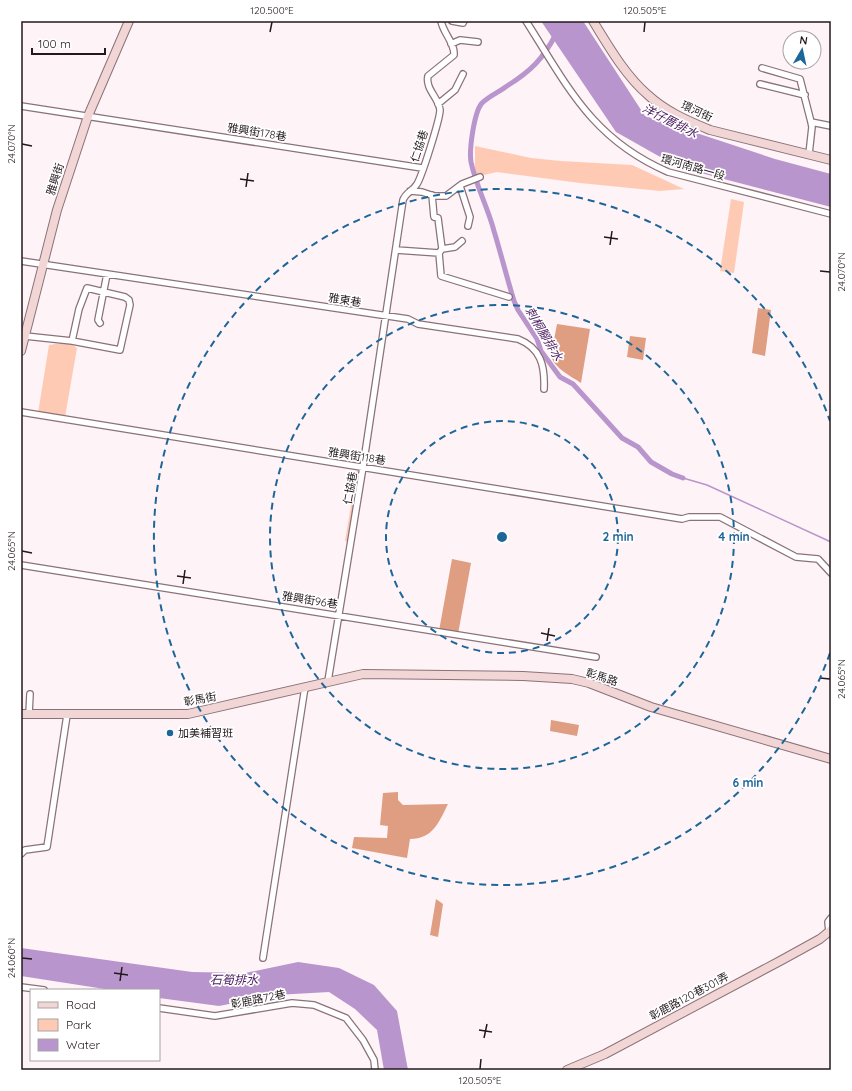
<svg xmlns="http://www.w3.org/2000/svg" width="852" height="1091" viewBox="0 0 852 1091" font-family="Quicksand,'Noto Sans TC',sans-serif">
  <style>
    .green { fill: #ffcab4 }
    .forest { fill: #df9d81 }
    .water { fill: #b995cd }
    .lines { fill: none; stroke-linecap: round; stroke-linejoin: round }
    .stream { stroke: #b995cd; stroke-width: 1.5 }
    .canal { stroke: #b995cd; stroke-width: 5 }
    .street-casing { stroke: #8a7279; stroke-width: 8 }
    .secondary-casing { stroke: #8a7279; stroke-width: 10 }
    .street { stroke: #fff; stroke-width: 5.5 }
    .secondary { stroke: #f1d6d5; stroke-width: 8 }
    .ticks { fill: none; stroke: #23191c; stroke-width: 1.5 }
    .ring { fill: none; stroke: #1d669a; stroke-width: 2; stroke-dasharray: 7 5 }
    .poi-dot { fill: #1d669a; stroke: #fff; stroke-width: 1.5 }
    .labels { text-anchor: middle; stroke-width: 3.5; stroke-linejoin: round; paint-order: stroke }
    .street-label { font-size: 11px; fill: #23191c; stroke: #fff }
    .poi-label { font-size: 11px; fill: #23191c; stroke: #fff; text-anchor: start }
    .water-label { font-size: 12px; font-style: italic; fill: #4d2063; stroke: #fff }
    .centre { fill: #1d669a; stroke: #fff; stroke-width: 2 }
    .ring-label { font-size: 12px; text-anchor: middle; font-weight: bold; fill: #1d669a; stroke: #fff; stroke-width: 3.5; stroke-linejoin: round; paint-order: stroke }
    .neatline { fill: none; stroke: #23191c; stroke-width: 1.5 }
    .ticks-label { font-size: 10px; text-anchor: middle; fill: #23191c }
  </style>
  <rect width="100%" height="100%" fill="#fef3f6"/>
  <!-- green -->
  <path class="green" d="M475,146L531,158L561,161L632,165L684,189L660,191L580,183L497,172L475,177Z
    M731,199L744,202L734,273L720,271Z
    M68,342L77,348L65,417L38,413L49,345Z
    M357,470L361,472L349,542L345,541Z"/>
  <!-- forest -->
  <path class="forest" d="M758,308L771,310L765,356L752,353Z
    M557,324L590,329L581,383C571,376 555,369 551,356Z
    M630,336L646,338L643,360L627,357Z
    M452,559L471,563L458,634L439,631Z
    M551,720L579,725L577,736L550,731Z
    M398,792V800L403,805L448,804C439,822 433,839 410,839L407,858L352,848L354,837L387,838L388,826L380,825L383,793Z
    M436,899L443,904L438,937L430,935Z"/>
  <!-- water -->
  <path class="water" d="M541,21H583L645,116L775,159L831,174V207L678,167L616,132Z
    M21,948L192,972L245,973L298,962L339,968L374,985L397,1011L408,1070H384L377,1030L355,1009L329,992L276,995L219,1006L159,998V990H111L21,976Z"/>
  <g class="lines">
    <!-- stream -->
    <path class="stream" d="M683,478L707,485L831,542"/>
    <!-- canal -->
    <path class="canal" d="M556,34C543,59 531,71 507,86C499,92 489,96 482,103C474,112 469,150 471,162C476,186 488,208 494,231C501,254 507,278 514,301L518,310L537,339L541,351L560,377L573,384L622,438L638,447L651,462L672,474L683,478"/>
    <!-- street casing -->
    <g class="street-casing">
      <path id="street" d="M452,21L463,23L464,21
        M526,21C568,87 592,139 668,172L831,214
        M451,44L460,40L478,42
        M762,68L800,79L811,122L831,126
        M760,84L805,95
        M438,104L455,90L463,74
        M21,106L422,168
        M809,154L812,127L811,122
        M460,186L470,217L468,226
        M410,191L422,192L434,196H446L462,184L480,177
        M432,195L434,217L438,218L442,249L439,253
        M442,249L455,247L462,241
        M396,250L439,253L441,276L509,297
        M21,261L408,319L418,324L518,339C541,348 545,366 544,389
        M100,323L98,320L107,274
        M25,336L72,341L120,350L130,305L129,300L125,297L87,288L79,309L72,341
        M21,412L682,519L689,517H720L796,557L818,559L831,573
        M21,565L596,657
        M328,681L363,467L403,200C406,192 413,191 417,184C422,176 440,119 440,110C439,98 425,89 428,76L454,55C455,43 443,33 441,21
        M29,714L30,694
        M21,854L25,850L47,847L67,715
        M829,932L828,922L831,918
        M263,958L305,687
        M21,987L44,990
        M159,1008L215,1016L292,1003L314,1005L346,1018L363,1040L374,1060L375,1070"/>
    </g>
    <!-- secondary casing -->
    <g class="secondary-casing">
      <path id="secondary" d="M593,21C609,47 625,75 648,95C665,111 688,121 710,130L831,160
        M21,351L57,210L88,116L129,21
        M21,714H188L363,674L523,676L572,679L589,683L651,707L831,759
        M567,1070L605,1054L780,961L820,939L831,930"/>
    </g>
    <!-- street -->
    <use href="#street" class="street"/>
    <!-- secondary -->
    <use href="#secondary" class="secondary"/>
  </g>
  <!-- ticks -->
  <path class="ticks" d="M270,32L272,22M644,32L645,22M22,144L32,146M240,179L254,181M246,187L248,173M604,237L618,239M610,245L612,231M820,271L830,272M22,551L32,553M177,576L191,578M183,584L185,570M541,633L555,636M547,641L549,628M820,678L830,679M22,958L32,959M114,973L128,975M120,981L122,967M479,1030L492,1032M484,1038L487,1024M480,1069L481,1059"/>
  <!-- distance rings -->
  <g class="ring">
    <circle cx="502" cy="537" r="116"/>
    <circle cx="502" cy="537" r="232"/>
    <path d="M830 653A348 348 0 1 1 830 421"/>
  </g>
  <!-- markers -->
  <circle class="poi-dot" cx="170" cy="733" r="4"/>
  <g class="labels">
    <!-- street labels -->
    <g class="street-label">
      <text transform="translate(697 111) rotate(25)" y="4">環河街</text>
      <text transform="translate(257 132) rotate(9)" y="4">雅興街178巷</text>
      <text transform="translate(419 146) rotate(-72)" y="4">仁協巷</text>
      <text transform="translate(693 167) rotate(16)" y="4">環河南路一段</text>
      <text transform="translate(55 179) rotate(-72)" y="4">雅興街</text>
      <text transform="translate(345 300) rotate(9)" y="4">雅東巷</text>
      <text transform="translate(357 456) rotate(9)" y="4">雅興街118巷</text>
      <text transform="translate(350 488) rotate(-80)" y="4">仁協巷</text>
      <text transform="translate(310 600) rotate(9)" y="4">雅興街96巷</text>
      <text transform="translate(602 677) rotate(18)" y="4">彰馬路</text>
      <text transform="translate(200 699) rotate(-11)" y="4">彰馬街</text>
      <text transform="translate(689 996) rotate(-28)" y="4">彰鹿路120巷301弄</text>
      <text transform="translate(258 999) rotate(-11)" y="4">彰鹿路72巷</text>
    </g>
    <!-- poi labels -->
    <g class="poi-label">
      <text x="178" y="737">加美補習班</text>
    </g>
    <!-- water labels -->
    <g class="water-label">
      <text transform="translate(670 121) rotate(27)" y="4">洋仔厝排水</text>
      <text transform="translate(544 334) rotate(59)" y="4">刺桐腳排水</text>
      <text x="234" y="984">石筍排水</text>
    </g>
  </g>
  <circle cx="502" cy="537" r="6" class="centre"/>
  <g class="ring-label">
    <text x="618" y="541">2 min</text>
    <text x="734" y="541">4 min</text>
    <text x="748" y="787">6 min</text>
  </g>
  <!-- border -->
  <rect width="852" height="1091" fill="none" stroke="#ffffff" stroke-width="44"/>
  <!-- legend -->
  <rect x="30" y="989" width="130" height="72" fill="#ffffff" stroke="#a7a3a4"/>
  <rect x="38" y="1002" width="20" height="6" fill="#f1d6d5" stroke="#a7a3a4"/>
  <text x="66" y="1009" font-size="12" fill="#23191c">Road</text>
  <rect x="38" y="1019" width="20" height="12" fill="#ffcab4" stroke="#a7a3a4"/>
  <text x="66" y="1029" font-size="12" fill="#23191c">Park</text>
  <rect x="38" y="1039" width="20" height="12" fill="#b995cd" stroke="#a7a3a4"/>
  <text x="66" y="1049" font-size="12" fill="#23191c">Water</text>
  <!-- north arrow -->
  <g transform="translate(802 50) rotate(9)"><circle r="19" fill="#ffffff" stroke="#a7a3a4"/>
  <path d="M0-3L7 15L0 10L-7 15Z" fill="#1d669a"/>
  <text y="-6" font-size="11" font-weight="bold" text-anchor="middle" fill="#23191c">N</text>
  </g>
  <!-- scale -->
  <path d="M32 48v6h73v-6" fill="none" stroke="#23191c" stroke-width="2"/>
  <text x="38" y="48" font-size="12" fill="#23191c" stroke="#ffffff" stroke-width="3" paint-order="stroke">100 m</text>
  <rect x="22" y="22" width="808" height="1047" class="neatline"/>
  <g class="ticks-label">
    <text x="272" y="14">120.500°E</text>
    <text x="645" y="14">120.505°E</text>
    <text transform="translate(11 144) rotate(-90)" y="4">24.070°N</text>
    <text transform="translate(841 272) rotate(-90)" y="4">24.070°N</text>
    <text transform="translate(11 551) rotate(-90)" y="4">24.065°N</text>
    <text transform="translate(841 679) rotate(-90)" y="4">24.065°N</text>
    <text transform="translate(11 958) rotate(-90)" y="4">24.060°N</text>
    <text x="480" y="1084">120.505°E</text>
  </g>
</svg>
